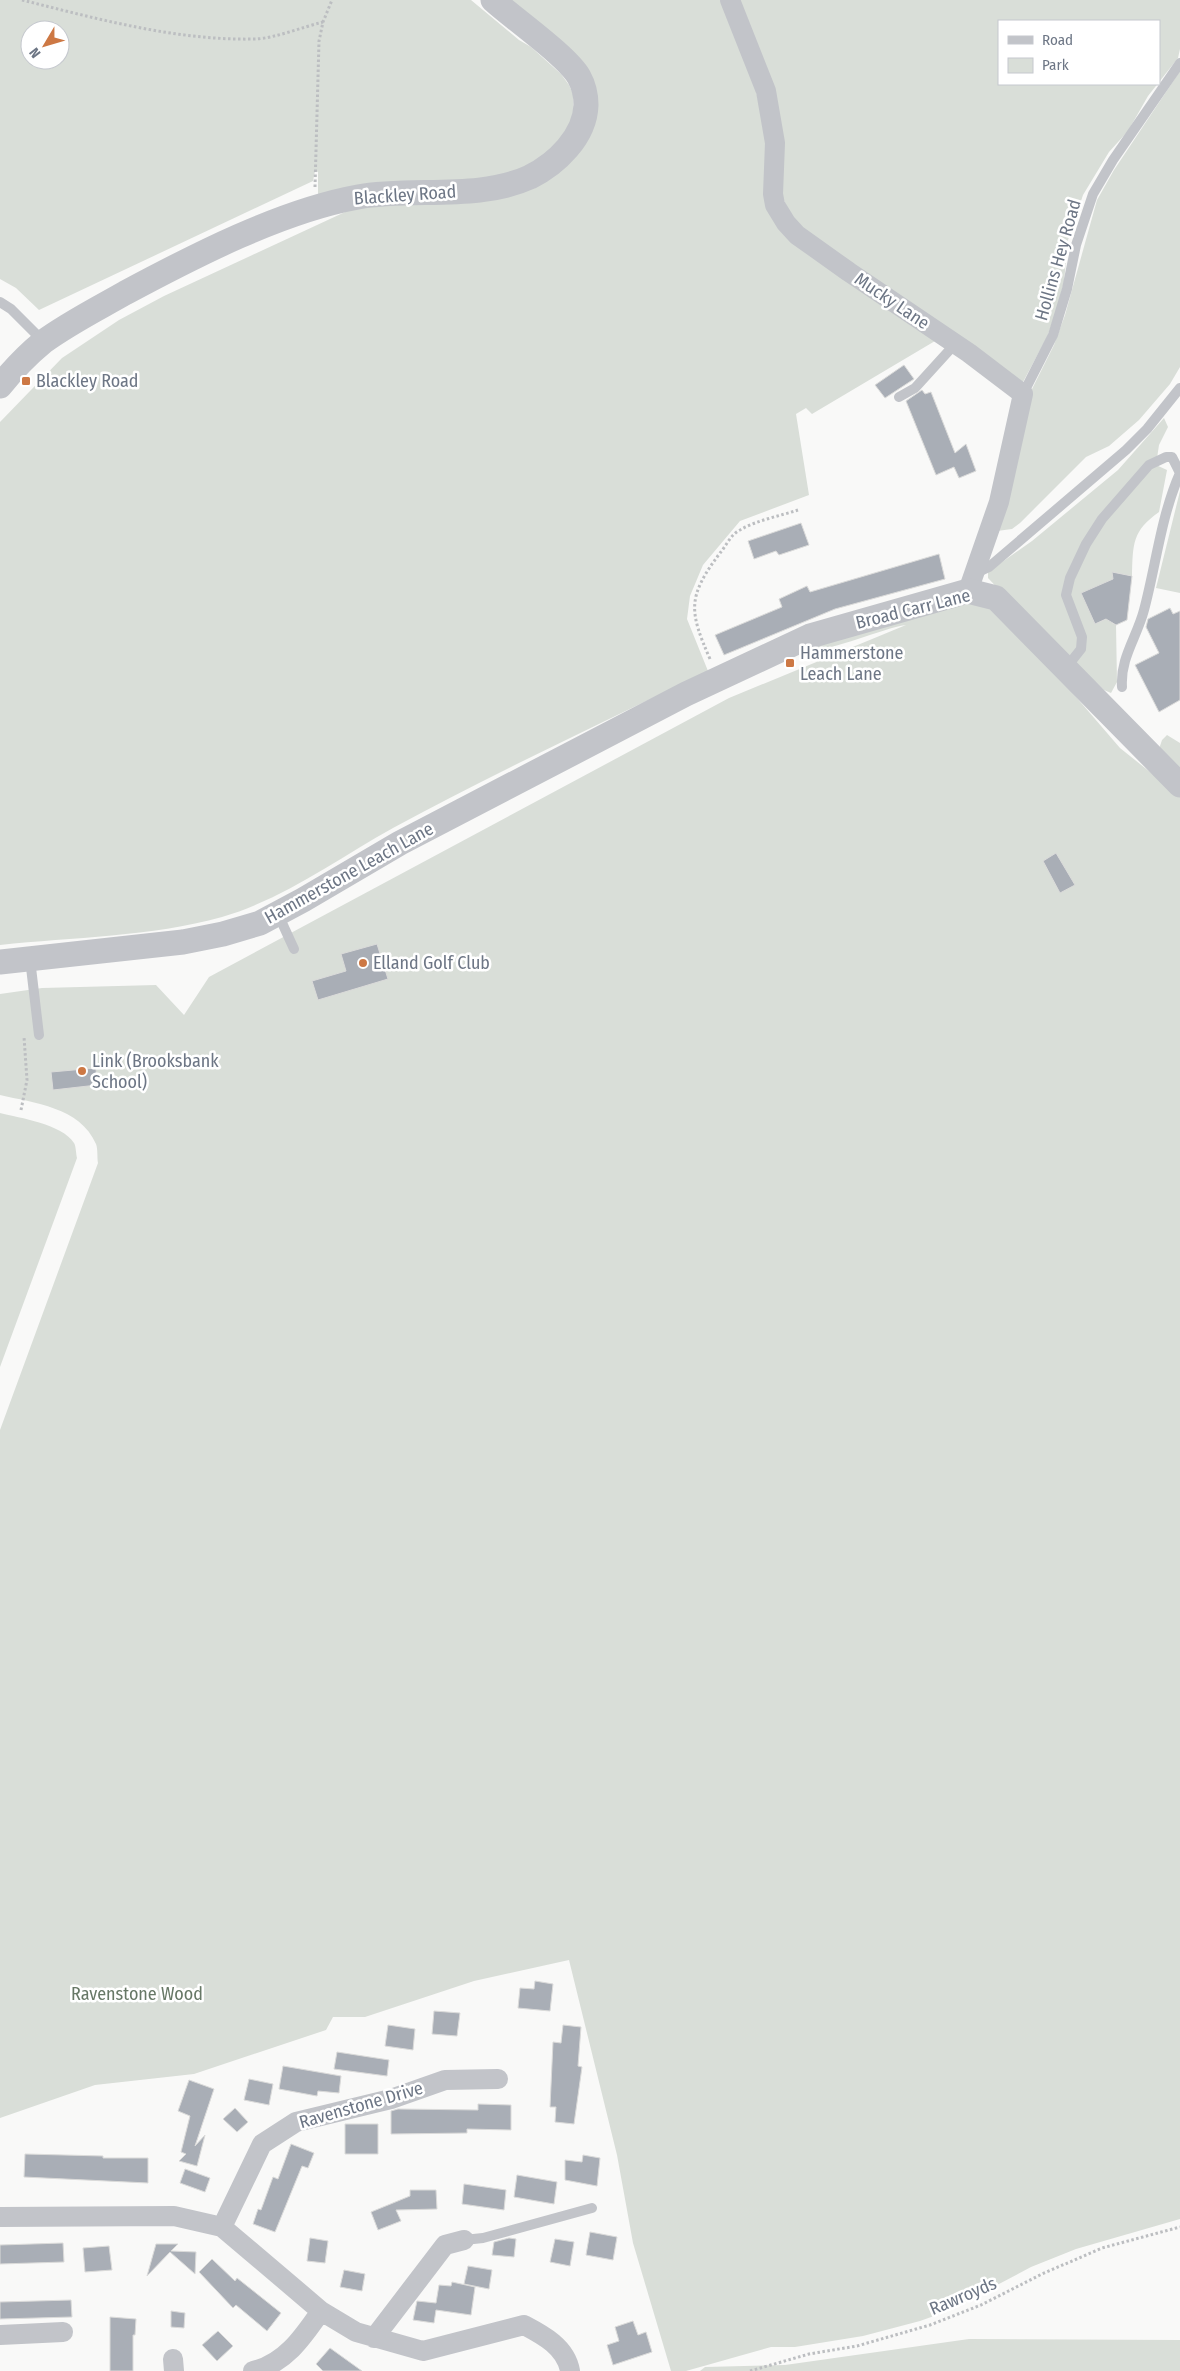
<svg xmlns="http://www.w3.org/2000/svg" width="1180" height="2371" viewBox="0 0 1180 2371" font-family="'Fira Sans Condensed',sans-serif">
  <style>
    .green { fill: #d9ded8; fill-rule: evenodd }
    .building { fill: #a9aeb6; stroke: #dbdbda }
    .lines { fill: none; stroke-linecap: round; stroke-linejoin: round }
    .path { stroke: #bcbec1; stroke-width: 3; stroke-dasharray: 2.5 2.5; stroke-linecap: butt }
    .service { stroke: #c2c4c9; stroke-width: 10 }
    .minor { stroke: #c2c4c9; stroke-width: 20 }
    .tertiary { stroke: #c2c4c9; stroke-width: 25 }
    .poi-dot { fill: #cd7844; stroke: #fff; stroke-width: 2 }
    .labels { text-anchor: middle; stroke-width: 5; stroke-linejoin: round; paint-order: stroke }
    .street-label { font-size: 18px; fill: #6d7685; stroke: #fff }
    .poi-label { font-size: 18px; fill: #6d7685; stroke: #fff; text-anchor: start }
    .park-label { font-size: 18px; fill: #677866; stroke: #fff }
  </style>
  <rect width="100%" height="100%" fill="#f9f9f8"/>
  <!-- green -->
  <path class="green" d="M0,0H471L519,40L531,47L561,74L569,85L573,94L574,116L555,150L507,176L318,195V172L315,171L313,181L39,310L16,288L0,279ZM30,30H60V60H30Z
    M510,0H727L766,109L769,203L935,341L812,414L806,408L796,414L809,495L740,521L703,565L690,596L687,619L708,671C602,723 496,772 393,828C337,859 284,899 222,917C151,937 73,937 0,945V422L62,358L119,320L164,296L358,206L528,190C567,176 577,146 597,113Z
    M735,0H1180V49L1178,58L1148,96L1128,131L1109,152L1083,195L1068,240L1064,282L1056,312L1047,337L1023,382L795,227L778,186ZM999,21H1159V84H999Z
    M1180,71V367L1170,384L1139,420L1109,446L1086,457L1020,523L1012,529L997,531L1032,389L1054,345L1065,315L1097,200L1114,170Z
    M1164,418L1168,427L1159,445L1156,465L1167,470L1159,512C1132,531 1133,544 1132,576L1113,572L1115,592L1082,593L1095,624L1111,617L1112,623L1116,625L1117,682L1111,693L1104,690L1022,614L988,578V572L1032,541L1118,470Z
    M1180,491V593L1156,588Z
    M978,597L1058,676L1120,748L1180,796V2219L1076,2249L1031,2267L948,2311L920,2321L863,2336L795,2347H771L686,2371H671L633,2243L617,2155L569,1960L474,1981L365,2017H333L326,2030L194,2074L95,2085L0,2118V1430L98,1163C97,1158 98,1149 96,1144C80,1107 34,1103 0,1095V994L42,988L156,985L184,1015L209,977L729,698L906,625C877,629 818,659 794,648Z
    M1167,735L1180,743V772L1159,749L1162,740Z
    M0,1113C20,1118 62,1124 74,1143C76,1146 76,1154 77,1158L0,1367Z
    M969,2339L1180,2340V2371H700L705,2367L785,2365Z"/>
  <!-- building -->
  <path class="building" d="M904,365L914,379L885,398L875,385Z
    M922,390L925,394L931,392L955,453L966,444L976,471L959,478L954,467L936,475L906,401Z
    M801,523L809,545L779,555L776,551L754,559L748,541Z
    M939,554L945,579L835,609L724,655L715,635L782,607L779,599L807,586L810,592Z
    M1112,572L1132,576L1127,620L1116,625L1106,619L1095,624L1081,593L1113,579Z
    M1170,608L1173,614L1180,611V700L1159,712L1135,665L1159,653L1146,627L1148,619Z
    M1056,853L1075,885L1060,893L1043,861Z
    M377,944L388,979L318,1000L312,981L346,971L341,954Z
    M96,1068L97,1085L53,1090L51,1072Z
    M535,1981L553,1984L550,2011L518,2008L520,1988L534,1989Z
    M434,2011L460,2013L457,2036L432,2034Z
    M388,2025L415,2029L413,2050L385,2046Z
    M563,2025L581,2027L578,2066L582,2067L574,2124L555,2122L556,2107H550L553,2042L561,2043Z
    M337,2052L389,2060L387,2076L334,2069Z
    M283,2066L341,2076L339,2093L318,2091L317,2096L279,2089Z
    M249,2079L273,2084L269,2105L244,2100Z
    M189,2080L214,2089L195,2146L205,2135L197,2166L179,2161L186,2154L181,2152L190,2116L178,2111Z
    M478,2104L511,2105V2130L467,2129V2133L391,2134V2111L398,2109L478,2110Z
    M235,2108L248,2122L237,2132L223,2119Z
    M345,2124H378V2154H345Z
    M291,2144L314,2153L308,2168L302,2166L275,2232L253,2224L258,2209L261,2210L273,2177L278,2179Z
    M25,2154L103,2156V2158H148V2183L24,2177Z
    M583,2155L600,2158L597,2186L565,2180V2160L582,2162Z
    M185,2169L210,2178L205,2192L180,2183Z
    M517,2175L557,2182L554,2204L514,2197Z
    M464,2184L506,2190L504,2210L462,2204Z
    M410,2190H436L437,2209L396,2210L401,2221L378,2230L371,2212L410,2196Z
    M590,2232L617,2237L613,2260L586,2255Z
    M310,2238L328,2241L325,2263L307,2261Z
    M509,2238L516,2239L514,2257L492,2255L494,2242Z
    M555,2239L574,2242L570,2266L550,2262Z
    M63,2243L64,2262L0,2264V2245Z
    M156,2244H178L171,2251L196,2252L195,2274L170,2252L147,2276Z
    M109,2246L112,2270L85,2272L83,2248Z
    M212,2259L235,2281L237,2278L281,2313L267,2331L236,2305L233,2308L199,2272Z
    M468,2266L492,2270L489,2289L464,2284Z
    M344,2270L365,2274L362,2291L340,2287Z
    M452,2282L475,2287L471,2315L436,2310L434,2323L413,2320L417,2301L436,2303L439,2285L451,2286Z
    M71,2300L72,2317L0,2319V2302Z
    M171,2311L185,2313L184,2328L171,2327Z
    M110,2317L136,2319L135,2335H133V2371H110Z
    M633,2321L638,2335L646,2332L652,2352L613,2365L607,2345L619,2341L615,2327Z
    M218,2331L233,2346L217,2361L202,2345Z
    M330,2348L362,2371H323L316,2364Z"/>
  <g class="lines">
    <!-- path -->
    <path class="path" d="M22,0C98,19 177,41 256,39C275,38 303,27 323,22
      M315,187L319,41L323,22L332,0
      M710,659C689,611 687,597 720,553C726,546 731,534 740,530C757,520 780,516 798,510
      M21,1110L27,1080L24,1037
      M750,2371L809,2354L857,2346L930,2325L981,2305L1042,2274L1102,2248L1180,2227"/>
    <!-- service -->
    <path class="service" d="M0,302L11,309L43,341
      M1023,394L1053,335L1067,289L1076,245L1093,194L1113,160L1180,63
      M899,397L915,388L955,344
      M976,573L989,567L1126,450L1147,429L1180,388
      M1066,668L1081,649L1082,637L1066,595L1070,578L1086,544L1102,519L1149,465L1166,457H1172L1180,473C1161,516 1156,565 1144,610C1137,637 1120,658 1122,687
      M278,914L294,949
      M30,959L39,1035
      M464,2240L483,2238L592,2208"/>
    <!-- minor -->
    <path class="minor" d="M730,0L766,91L775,143L773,194L775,205L786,223L797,235L849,272L969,353L1023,394L999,502L968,591
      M0,2217L174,2216L222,2227L321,2311L356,2332L423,2351L524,2325C543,2335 566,2347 570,2371
      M222,2227L262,2144L296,2122L391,2099L445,2080L498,2079
      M0,2335L63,2332
      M374,2338L445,2245L464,2240
      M173,2359L174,2371
      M253,2371C285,2364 303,2337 321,2311"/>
    <!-- tertiary -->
    <path class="tertiary" d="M0,386C13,370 27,355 43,342C69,323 97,309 125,293C194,256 281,211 358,197C413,187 478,201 530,177C556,164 585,137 586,105C586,96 584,86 579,77C567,56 514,19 493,0
      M0,962L183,942L223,934L260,923L303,900L400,843L686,694L810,636L968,591L996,598L1180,785"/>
  </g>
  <!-- markers -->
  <g class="poi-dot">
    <rect x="21" y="376" width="10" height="10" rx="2.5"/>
    <rect x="785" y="658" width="10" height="10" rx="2.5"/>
    <circle cx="363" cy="963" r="5"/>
    <circle cx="82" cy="1071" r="5"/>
  </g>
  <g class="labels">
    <!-- street labels -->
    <g class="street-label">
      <text transform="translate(405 195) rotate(-4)" y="6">Blackley Road</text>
      <text transform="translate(1058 260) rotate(-74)" y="6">Hollins Hey Road</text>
      <text transform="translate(892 301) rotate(34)" y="6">Mucky Lane</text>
      <text transform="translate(913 609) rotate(-14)" y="6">Broad Carr Lane</text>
      <text transform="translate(349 873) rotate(-29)" y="6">Hammerstone Leach Lane</text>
      <text transform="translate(361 2105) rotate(-16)" y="6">Ravenstone Drive</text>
      <text transform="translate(963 2296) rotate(-23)" y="6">Rawroyds</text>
    </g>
    <!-- poi labels -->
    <g class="poi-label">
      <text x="36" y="387">Blackley Road</text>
      <text x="800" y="659">Hammerstone<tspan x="800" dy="21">Leach Lane</tspan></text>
      <text x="373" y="969">Elland Golf Club</text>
      <text x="92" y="1067">Link (Brooksbank<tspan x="92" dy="21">School)</tspan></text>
    </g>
    <!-- park labels -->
    <g class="park-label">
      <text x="137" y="2000">Ravenstone Wood</text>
    </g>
  </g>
  <!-- legend -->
  <rect x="998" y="20" width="162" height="65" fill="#ffffff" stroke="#c5c8ce"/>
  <rect x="1008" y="36" width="25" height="8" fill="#c2c4c9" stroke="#c5c8ce"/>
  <text x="1042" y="45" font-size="15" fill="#6d7685">Road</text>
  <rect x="1008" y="58" width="25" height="15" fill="#d9ded8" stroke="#c5c8ce"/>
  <text x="1042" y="70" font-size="15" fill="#6d7685">Park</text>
  <!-- north arrow -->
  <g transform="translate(45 45) rotate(232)"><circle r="24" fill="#ffffff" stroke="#c5c8ce"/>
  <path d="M0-4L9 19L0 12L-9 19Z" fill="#cd7844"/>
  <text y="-8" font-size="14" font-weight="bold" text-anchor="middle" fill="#6d7685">N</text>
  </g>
</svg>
